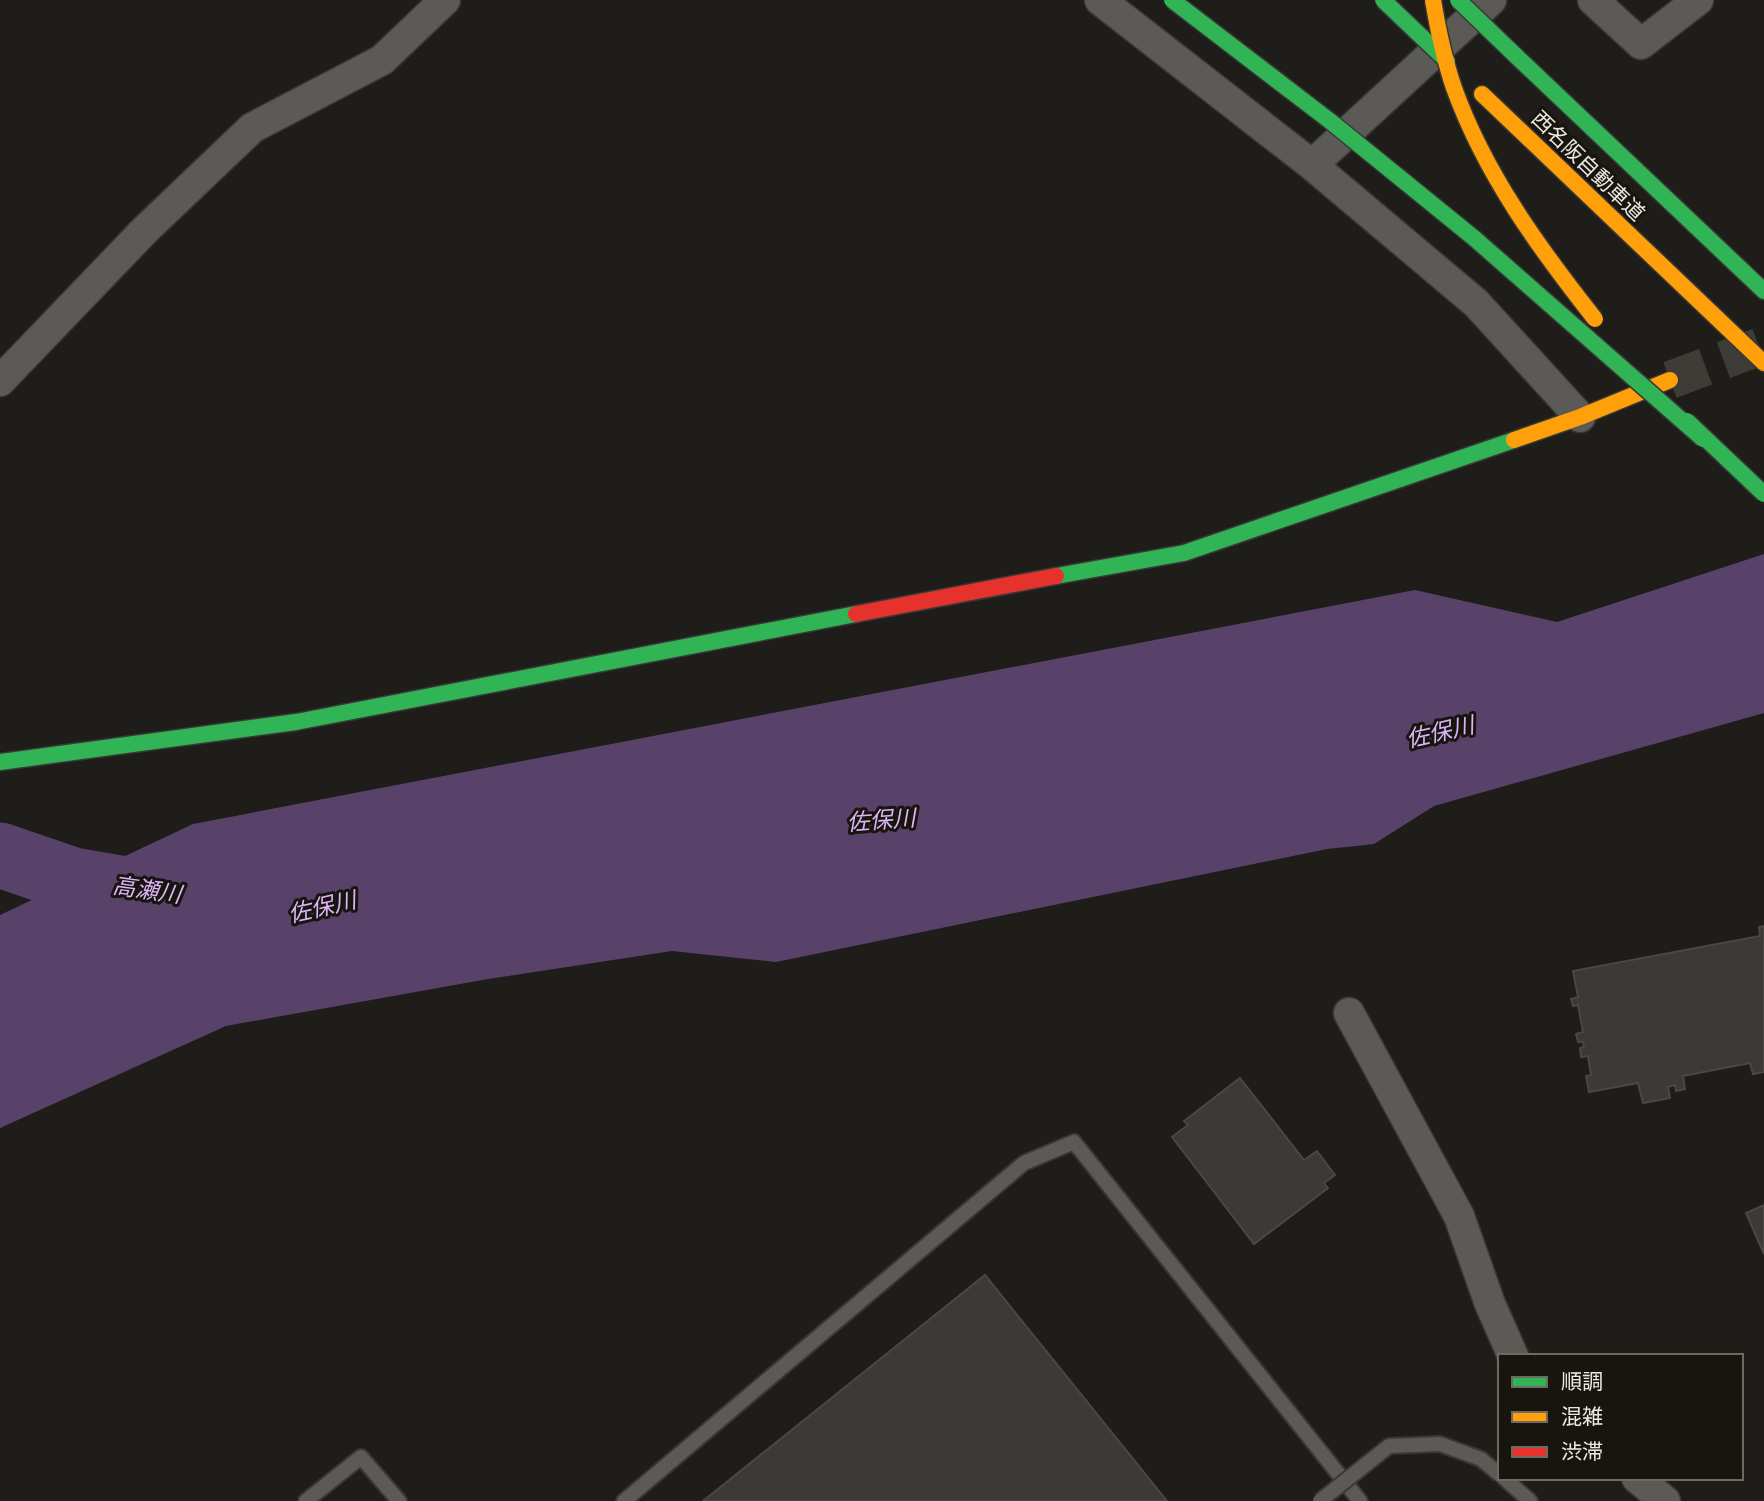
<svg xmlns="http://www.w3.org/2000/svg" width="1764" height="1501" viewBox="0 0 1764 1501" font-family="'Exo 2','Noto Sans JP',sans-serif">
  <style>
    .water { fill: #594269 }
    .lines { fill: none; stroke-linecap: round; stroke-linejoin: round }
    .river { stroke: #594269; stroke-width: 65 }
    .building { fill: #3c3a37; stroke: #494844; stroke-width: 2 }
    .secondary-tunnel { stroke: #3d3c37; stroke-width: 38; stroke-dasharray: 38 19; stroke-linecap: butt }
    .lane-casing { stroke: #393835; stroke-width: 18 }
    .street-casing { stroke: #393835; stroke-width: 33 }
    .fast-casing { stroke: #393835; stroke-width: 19 }
    .slow-casing { stroke: #393835; stroke-width: 19 }
    .jam-casing { stroke: #393835; stroke-width: 19 }
    .lane { stroke: #5c5a57; stroke-width: 14 }
    .street { stroke: #5c5a57; stroke-width: 30 }
    .fast { stroke: #30b455; stroke-width: 16 }
    .slow { stroke: #ff9f0a; stroke-width: 16 }
    .jam { stroke: #e5322d; stroke-width: 16 }
    .lane-bridge-casing { stroke: #393835; stroke-width: 18; stroke-linecap: butt }
    .fast-bridge-casing { stroke: #393835; stroke-width: 19; stroke-linecap: butt }
    .slow-bridge-casing { stroke: #393835; stroke-width: 19; stroke-linecap: butt }
    .lane-bridge { stroke: #5c5a57; stroke-width: 14 }
    .fast-bridge { stroke: #30b455; stroke-width: 16 }
    .slow-bridge { stroke: #ff9f0a; stroke-width: 16 }
    .labels { text-anchor: middle; stroke-width: 6; stroke-linejoin: round; paint-order: stroke }
    .street-label { font-size: 21px; fill: #ebe9e4; stroke: #17150d }
    .water-label { font-size: 23px; font-style: italic; fill: #dcb4fa; stroke: #17150d }
  </style>
  <rect width="100%" height="100%" fill="#1e1d19"/>
  <!-- water -->
  <path class="water" d="M1764,554V713L1434,806L1374,844L1327,849L776,962L672,951L488,979L226,1026L0,1128V915L193,824L1415,590L1557,622Z"/>
  <g class="lines">
    <!-- river -->
    <path class="river" d="M0,855L73,880L162,895"/>
  </g>
  <!-- building -->
  <path class="building" d="M1764,926V1072L1753,1074L1750,1063L1683,1076L1685,1089L1676,1091L1675,1085L1668,1087L1670,1098L1643,1103L1638,1083L1589,1092L1586,1076L1591,1075L1588,1056L1581,1057L1580,1048L1584,1047L1583,1042H1578L1576,1034L1583,1032L1578,1005L1573,1006L1571,999L1578,997L1573,971L1760,936L1759,927Z
    M1240,1078L1304,1160L1317,1151L1335,1175L1324,1183L1328,1188L1254,1244L1172,1137L1188,1125L1184,1121Z
    M1764,1205V1254L1746,1213Z
    M985,1275L1167,1501H703Z"/>
  <g class="lines">
    <!-- secondary-tunnel -->
    <path class="secondary-tunnel" d="M1670,380L1764,345"/>
    <!-- lane casing -->
    <g class="lane-casing">
      <path id="lane" d="M1504,1478L1530,1501
        M306,1501L361,1457L399,1501
        M624,1501L1024,1163L1074,1142L1360,1501"/>
    </g>
    <!-- street casing -->
    <g class="street-casing">
      <path id="street" d="M1100,0L1312,165L1476,303L1580,417
        M1593,0L1641,44L1698,0
        M1312,165L1491,0
        M0,381L144,231L252,128L382,60L445,0
        M1349,1013L1459,1216L1490,1304L1513,1356
        M1637,1478L1665,1501"/>
    </g>
    <!-- fast casing -->
    <g class="fast-casing">
      <path id="fast" d="M1515,55L1764,291
        M1056,576L1184,553L1514,440
        M0,762L296,722L856,614"/>
    </g>
    <!-- slow casing -->
    <g class="slow-casing">
      <path id="slow" d="M1482,94L1764,363
        M1514,440L1580,417L1670,380"/>
    </g>
    <!-- jam casing -->
    <g class="jam-casing">
      <path id="jam" d="M856,614L1056,576"/>
    </g>
    <!-- lane -->
    <use href="#lane" class="lane"/>
    <!-- street -->
    <use href="#street" class="street"/>
    <!-- fast -->
    <use href="#fast" class="fast"/>
    <!-- slow -->
    <use href="#slow" class="slow"/>
    <!-- jam -->
    <use href="#jam" class="jam"/>
    <!-- lane-bridge casing -->
    <g class="lane-bridge-casing">
      <path id="lane-bridge" d="M1320,1501L1389,1446L1440,1444L1481,1459L1500,1475"/>
    </g>
    <!-- fast-bridge casing -->
    <g class="fast-bridge-casing">
      <path id="fast-bridge" d="M1172,0L1330,121L1474,238L1703,439
        M1383,0L1447,61
        M1458,0L1515,55
        M1687,421L1764,494"/>
    </g>
    <!-- slow-bridge casing -->
    <g class="slow-bridge-casing">
      <path id="slow-bridge" d="M1433,0C1438,30 1444,59 1454,88C1485,174 1539,248 1595,319"/>
    </g>
    <!-- lane-bridge -->
    <use href="#lane-bridge" class="lane-bridge"/>
    <!-- fast-bridge -->
    <use href="#fast-bridge" class="fast-bridge"/>
    <!-- slow-bridge -->
    <use href="#slow-bridge" class="slow-bridge"/>
  </g>
  <g class="labels">
    <!-- street labels -->
    <g class="street-label">
      <text transform="translate(1588 166) rotate(44)" y="7">西名阪自動車道</text>
    </g>
    <!-- water labels -->
    <g class="water-label">
      <text transform="translate(1440 732) rotate(-13)" y="8">佐保川</text>
      <text transform="translate(881 820) rotate(-4)" y="8">佐保川</text>
      <text transform="translate(147 890) rotate(8)" y="8">高瀬川</text>
      <text transform="translate(322 907) rotate(-13)" y="8">佐保川</text>
    </g>
  </g>
  <!-- legend -->
  <rect x="1498" y="1354" width="245" height="126" fill="#17150d" stroke="#6c6a63" stroke-width="2"/>
  <rect x="1512" y="1377" width="35" height="10" fill="#30b455" stroke="#6c6a63" stroke-width="2"/>
  <text x="1561" y="1389" font-size="21" fill="#ebe9e4">順調</text>
  <rect x="1512" y="1412" width="35" height="10" fill="#ff9f0a" stroke="#6c6a63" stroke-width="2"/>
  <text x="1561" y="1424" font-size="21" fill="#ebe9e4">混雑</text>
  <rect x="1512" y="1447" width="35" height="10" fill="#e5322d" stroke="#6c6a63" stroke-width="2"/>
  <text x="1561" y="1459" font-size="21" fill="#ebe9e4">渋滞</text>
</svg>
